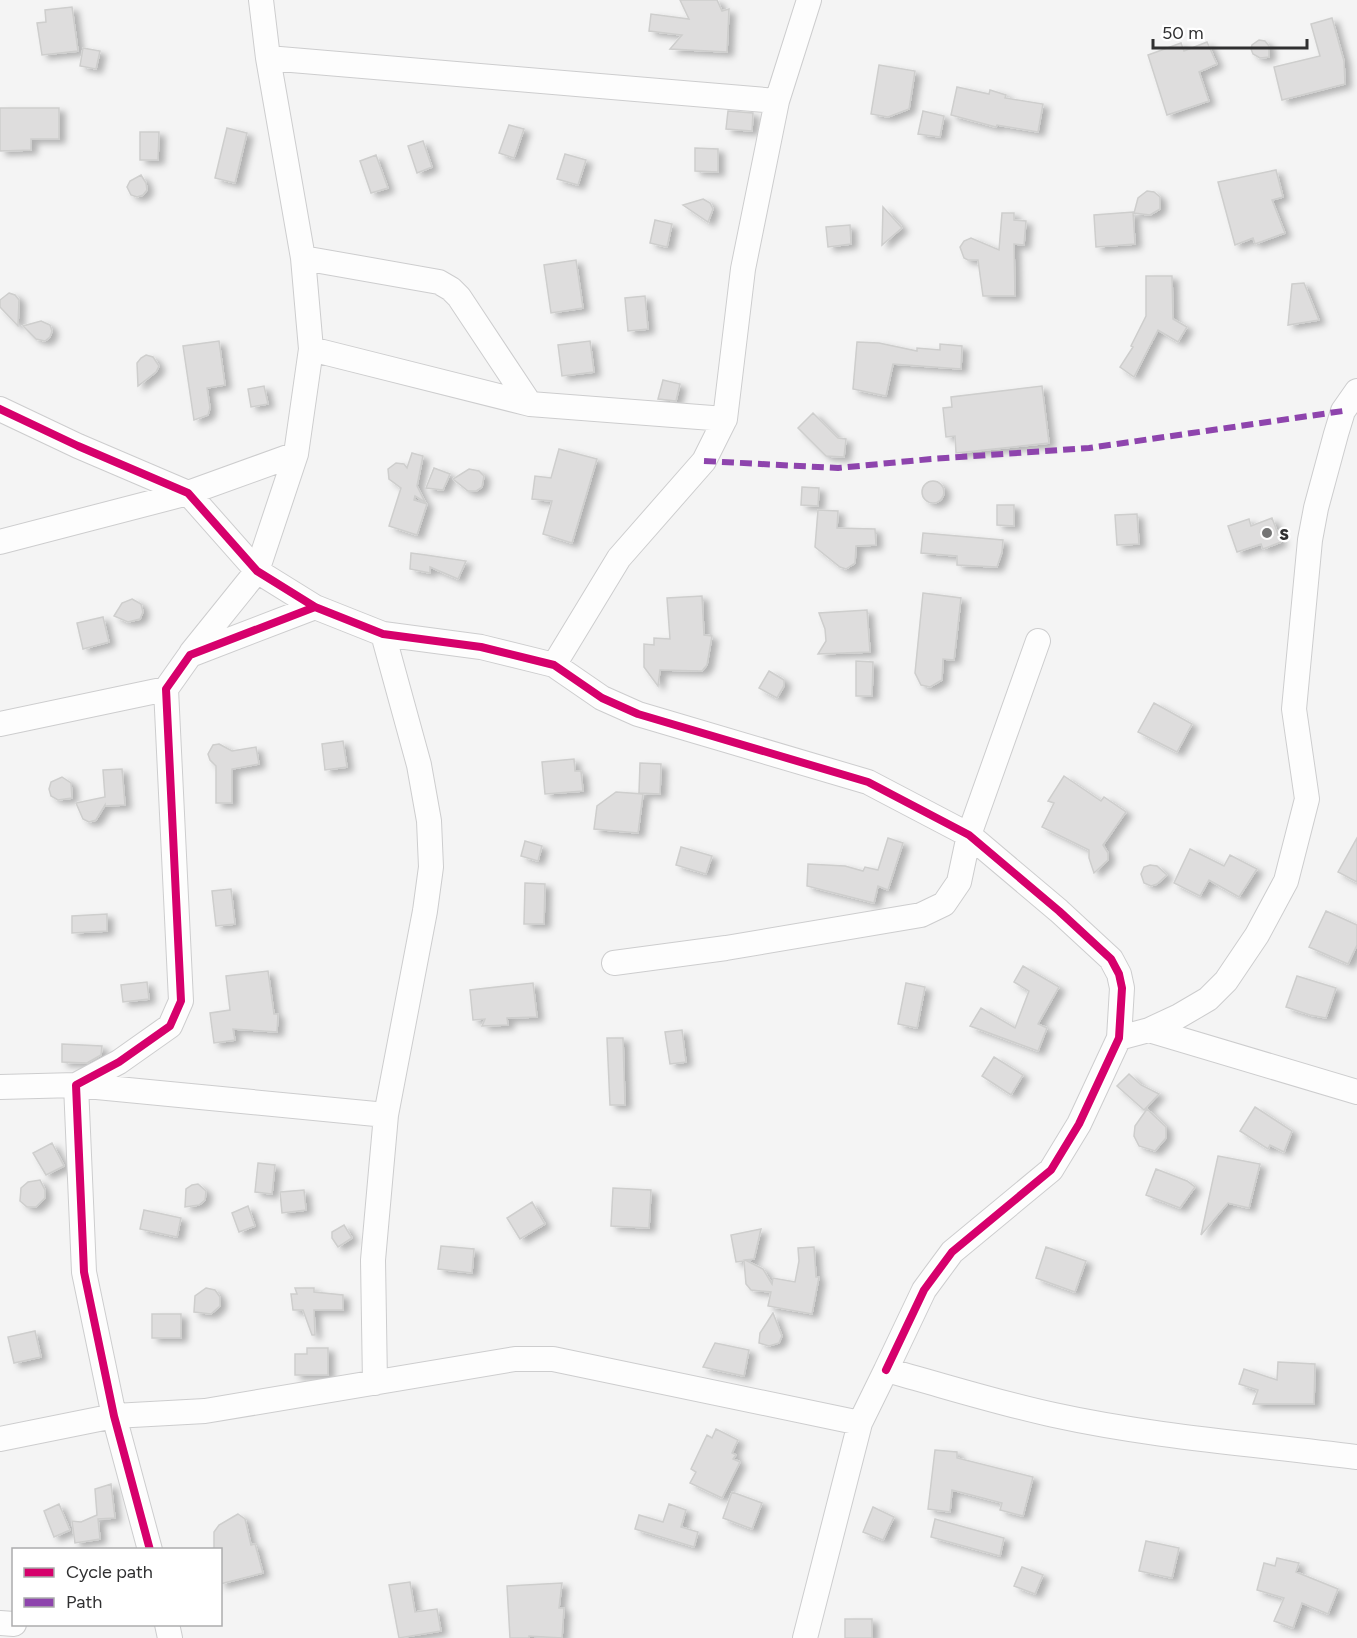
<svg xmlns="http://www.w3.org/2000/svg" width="1357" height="1638" viewBox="0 0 1357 1638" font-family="Figtree,sans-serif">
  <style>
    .building { fill: #dedddd; stroke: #cececd; stroke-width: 1.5; filter: url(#shadow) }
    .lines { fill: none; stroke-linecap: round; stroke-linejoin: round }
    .minor-casing { stroke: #cdcdce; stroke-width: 26 }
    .minor { stroke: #fdfdfd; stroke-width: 24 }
    .quiet { stroke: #8e44ad; stroke-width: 6; stroke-dasharray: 12 6; stroke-linecap: butt }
    .cycleway-casing { stroke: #fff; stroke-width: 11 }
    .cycleway { stroke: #d6006c; stroke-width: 8 }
    .poi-dot { fill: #757575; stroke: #fff; stroke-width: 2 }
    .labels { text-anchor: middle; stroke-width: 4.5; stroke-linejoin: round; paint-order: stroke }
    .poi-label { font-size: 21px; font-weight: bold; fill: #303031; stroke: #fff; text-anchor: start }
  </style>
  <defs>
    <filter id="shadow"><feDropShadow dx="6" dy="4" stdDeviation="3" flood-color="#0004"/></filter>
  </defs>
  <rect width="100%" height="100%" fill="#f4f4f4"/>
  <!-- building -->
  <path class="building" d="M680,0H717L722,11L729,9L727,52L670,49L682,35L649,31L651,14L689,19Z
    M72,7L78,51L42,55L37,23L46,22L45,10Z
    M1332,18L1344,61L1345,84L1282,100L1274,67L1320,56L1311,24Z
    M1259,40L1265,41L1269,46V57L1260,58L1253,54L1251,49L1252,45Z
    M1207,42L1217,64L1199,72L1209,101L1167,115L1148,55L1181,43L1184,51Z
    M83,48L100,51L96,69L80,66Z
    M879,65L915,71L909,109L888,117L871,114Z
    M957,87L989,94L990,90L1006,95L1005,98L1043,104L1038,132L997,125L996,127L951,115Z
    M0,108H59V139H31V150L0,151Z
    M728,111L753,113L752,131L726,129Z
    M923,111L944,116L940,137L918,134Z
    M509,125L524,129L514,158L499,153Z
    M227,128L247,133L235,183L215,178Z
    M140,132H159L158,160H140Z
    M423,141L432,167L417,173L408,146Z
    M695,148L718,149V172L695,171Z
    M565,154L586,160L578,185L557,179Z
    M376,155L388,188L371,193L360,161Z
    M1276,170L1283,197L1272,200L1285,233L1255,244L1253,238L1235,245L1218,182Z
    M141,175L146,183L147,190L143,195L137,197L131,195L127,187L130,181Z
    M1147,191L1154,192L1160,197V209L1150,215L1134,213L1138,198Z
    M703,199L710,203L713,209L708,222L683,205Z
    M883,207L902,228L882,245Z
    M1133,212L1135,244L1096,247L1094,215Z
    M1002,213H1014V220L1026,221L1024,245L1014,244L1015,296H983L978,260H968L964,258L960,247L964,241L971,238L999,250Z
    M655,220L672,224L667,247L650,243Z
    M850,225L851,244L828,247L826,227Z
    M576,260L583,308L551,313L544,265Z
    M1146,276H1172L1173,319L1187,327L1178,342L1158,330L1134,377L1120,367L1133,347L1131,346L1146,316Z
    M1304,283L1319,320L1288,325L1292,284Z
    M9,293L15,295L19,300L18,326L0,307V300Z
    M645,296L648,329L628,331L625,298Z
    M41,321L50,325L52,331L50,337L45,341L36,339L23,326Z
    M219,341L225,385L207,388L210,408L208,415L194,420L183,346Z
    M590,341L594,372L562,376L558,345Z
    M857,342L879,343L917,351V348L940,350V344L962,346L961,369L893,364L886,396L853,389Z
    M146,355L153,357L159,366L156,372L138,386L137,363L141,358Z
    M663,380L680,384L676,401L658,399Z
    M264,386L268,404L251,407L248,389Z
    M1042,386L1049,443L956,453L955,436L946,437L943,408L952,407L951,397Z
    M813,413L838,438L846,439L844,457L826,456L798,428Z
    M559,449L597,459L572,543L543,534L552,501L532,499L535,476L551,478Z
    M412,453L423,456L417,486L425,502L415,496L414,500L427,504L417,535L389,526L401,488L389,479L388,469L396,463L404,464L407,468Z
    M434,468L450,474L443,490L426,488Z
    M469,469L479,471L484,476L482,487L476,491H468L453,479Z
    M922 492a11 11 0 1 1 22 0a11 11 0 1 1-22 0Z
    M802,487L819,488L818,506L801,505Z
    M997,505H1014V526L997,525Z
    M818,510L838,511L837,528L875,529L876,545L856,546L855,563L846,569L840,567L815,547Z
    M1137,514L1139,544L1117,545L1115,515Z
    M1272,518L1281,542L1263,549L1261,544L1237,552L1228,526L1249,519L1251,526Z
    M923,533L1003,540L1002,552L997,567L957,565V556L921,553Z
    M411,553L426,555L466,561L458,579L430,567V573L410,569Z
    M923,593L961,598L954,660L943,659L942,680L930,687L921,685L915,673Z
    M702,596L704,635L712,636L707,665L702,671L660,670L658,686L644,667V644L654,645V638L670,639L667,598Z
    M132,599L141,604L143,612L140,619L128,622L114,616L122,603Z
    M867,610L870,652L818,654L826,641L825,629L819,613Z
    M103,617L109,642L83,649L77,623Z
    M856,661L873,662L872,696H856Z
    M769,671L784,680V686L777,698L759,688Z
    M1154,703L1192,724L1177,752L1138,732Z
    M343,741L347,767L325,770L322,744Z
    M219,744L232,751L256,747L259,764L232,769V803H216V766L210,760L208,754L213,745Z
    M574,759L575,771H581L583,791L545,794L542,762Z
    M640,763L661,764L660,794L639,793Z
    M122,769L125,805L105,806V805L96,820L89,822L83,819L76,803L105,797L103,770Z
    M1064,776L1101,801L1104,797L1126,812L1103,845L1108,853V860L1094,873L1089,858V850L1042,827L1054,803L1048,801Z
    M62,777L71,783L72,798L58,800L51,796L49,789L51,782Z
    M616,792L643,794L638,833L594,829L597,806Z
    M888,838L903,843L888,890L878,886L874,903L807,886L808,864L845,866L863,871L865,867L878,870Z
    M1357,838V882L1338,872Z
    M525,841L542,846L538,861L521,856Z
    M681,847L712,856L706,874L676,865Z
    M1190,849L1224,866L1230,855L1257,869L1239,897L1209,880L1200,896L1174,883Z
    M1150,865L1157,866L1167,875L1157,884L1151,886L1144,883L1141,874L1144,867Z
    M525,883L545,884L544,924H524Z
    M231,889L235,924L216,926L212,891Z
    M1326,911L1357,925V945L1348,964L1309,947Z
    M107,914V931L72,933V916Z
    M1023,966L1059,987L1038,1024L1047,1028L1038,1051L970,1026L981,1008L1015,1028L1029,991L1014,982Z
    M268,971L274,1014H278L277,1032L233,1029L235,1040L214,1043L210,1013L230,1010L226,976Z
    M1297,976L1336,988L1326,1018L1310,1015L1286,1007Z
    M147,982L149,999L123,1002L121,985Z
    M533,983L537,1017L507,1018L508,1025L482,1026L485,1019L473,1020L470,990Z
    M906,983L925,987L917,1028L898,1024Z
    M682,1030L686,1062L670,1064L665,1032Z
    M607,1038H623L625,1105H610Z
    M62,1044L102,1046L101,1055L87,1063L62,1062Z
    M994,1057L1023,1075L1011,1095L982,1076Z
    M1129,1074L1141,1085L1159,1094L1144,1110L1117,1086Z
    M1255,1107L1292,1131L1284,1152L1270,1145L1268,1149L1240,1131Z
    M1147,1109L1166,1127V1138L1155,1151L1139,1146L1134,1136L1135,1126Z
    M52,1143L64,1166L46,1175L33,1153Z
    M1218,1156L1260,1164L1249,1208L1228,1203L1201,1235Z
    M258,1163L275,1165L272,1194L255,1192Z
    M1156,1169L1187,1181L1195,1187L1180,1208L1146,1195Z
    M40,1180L45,1190V1198L36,1207H27L20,1201L21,1188L28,1182Z
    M198,1184L206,1191L205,1200L199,1205L185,1207L186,1189L192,1185Z
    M613,1188L651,1190L649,1228L611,1226Z
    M304,1190L306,1210L282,1213L280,1192Z
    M532,1202L545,1224L520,1239L507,1218Z
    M248,1206L255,1226L239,1232L232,1213Z
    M144,1210L181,1218L177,1237L140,1229Z
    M344,1225L352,1238L338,1247L332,1238V1232Z
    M761,1229L754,1259L745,1260L763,1269L772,1284L773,1278L795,1282L799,1261L798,1248L814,1247L816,1277H819L812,1314L768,1306L771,1292L751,1290L746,1284L744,1261L736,1262L731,1235Z
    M441,1246L474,1249L472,1273L438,1269Z
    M1046,1247L1086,1261L1075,1292L1036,1278Z
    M206,1288L215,1290L220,1297V1306L211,1314L194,1312L195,1296Z
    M295,1288H314V1292L343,1295V1310H314L315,1335H312L303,1310H293L291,1294H297Z
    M773,1313L782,1336L779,1343L769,1346L759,1343L760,1333Z
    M152,1314H181V1338H152Z
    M35,1331L41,1357L14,1363L8,1337Z
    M715,1343L749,1350L744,1376L703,1367Z
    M307,1348H328V1375H295V1354H307Z
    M1278,1362L1315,1364L1314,1404H1253L1258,1390L1239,1384L1244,1369L1277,1380Z
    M716,1429L738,1440L732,1453L736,1455L733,1459L740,1462L722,1498L690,1483L696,1472L691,1469L707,1435L712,1438Z
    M935,1450L957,1452V1458L1033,1477L1023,1516L1000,1510L1002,1503L952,1490L950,1512L928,1509Z
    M111,1484L115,1518L98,1519L100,1539L75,1543L72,1521L81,1522L97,1515L95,1489Z
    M732,1492L762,1503L752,1529L723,1518Z
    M59,1504L70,1530L54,1537L44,1511Z
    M669,1504L686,1510L681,1527L698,1532L694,1547L635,1529L639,1515L663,1522Z
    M873,1507L894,1517L883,1540L863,1532Z
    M238,1514L245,1519L251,1545L255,1544L263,1573L220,1584V1550H214V1532L219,1525Z
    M935,1519L1004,1538L1000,1556L931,1537Z
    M1146,1541L1179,1548L1172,1578L1139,1571Z
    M1277,1558L1299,1563L1296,1572L1338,1589L1328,1614L1302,1603L1293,1628L1274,1621L1284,1598L1257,1590L1264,1563L1275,1566Z
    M1022,1567L1043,1575L1035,1594L1014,1586Z
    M410,1582L415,1612L437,1609L441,1631L399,1638L389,1585Z
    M562,1583L559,1608H564L562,1638L529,1636V1638H510L507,1586Z
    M845,1619H872V1638H845Z"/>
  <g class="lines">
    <!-- minor casing -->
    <g class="minor-casing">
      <path id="minor" d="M268,58L777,101
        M303,258L439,282L451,289L459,297L530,404
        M311,349L530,404L725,419
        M0,409L78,446L188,493L257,571L315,607L383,634L481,647L554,665L602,698L638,714L868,782L969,835L1059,911L1111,959L1119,974L1122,988L1119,1038L1079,1124L1051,1170L952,1252L924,1290L886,1370
        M0,542L188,493L296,454
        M191,653L257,571L296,454L311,349L303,258L268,58L261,0
        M554,665L619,558L704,461L725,419L743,269L777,101L809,0
        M0,724L166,689
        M614,963L726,948L921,915L944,904L959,882L969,835L1038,641
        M1149,1030L1357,1092
        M1119,1038L1149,1030L1179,1016L1208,999L1226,981L1257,935L1286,881L1307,799L1294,709L1310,540L1316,508L1336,434L1343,411L1357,391
        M0,1087L76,1085L386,1115
        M375,1383L373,1260L386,1115L425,911L431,867L429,821L419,765L383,634
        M0,1439L114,1416L205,1411L515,1359H553L860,1423
        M150,1550L114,1416L84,1272L76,1085L119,1062L170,1026L181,1001L166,689L190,655L315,607
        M0,1623L14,1624
        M167,1624L170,1638
        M805,1638L860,1423L886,1370C942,1385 998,1403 1054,1415C1154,1437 1256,1444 1357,1457"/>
    </g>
    <!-- minor -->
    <use href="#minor" class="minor"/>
    <!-- quiet -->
    <path class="quiet" d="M704,461L838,468L931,459L1089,448L1343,411"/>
    <!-- cycleway casing -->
    <g class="cycleway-casing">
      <path id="cycleway" d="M0,409L78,446L188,493L257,571L315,607L383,634L481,647L554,665L602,698L638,714L868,782L969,835L1059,911L1111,959L1119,974L1122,988L1119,1038L1079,1124L1051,1170L952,1252L924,1290L886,1370
        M150,1550L114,1416L84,1272L76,1085L119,1062L170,1026L181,1001L166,689L190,655L315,607"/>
    </g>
    <!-- cycleway -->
    <use href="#cycleway" class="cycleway"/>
  </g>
  <!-- markers -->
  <circle class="poi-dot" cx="1267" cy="533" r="6"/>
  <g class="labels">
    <!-- poi labels -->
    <g class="poi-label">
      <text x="1279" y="540">s</text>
    </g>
  </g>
  <!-- legend -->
  <rect x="12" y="1548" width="210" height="78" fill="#ffffff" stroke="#acacad" stroke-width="1.5"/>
  <rect x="24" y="1568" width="30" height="9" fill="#d6006c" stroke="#acacad" stroke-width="1.5"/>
  <text x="66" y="1578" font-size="18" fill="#303031">Cycle path</text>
  <rect x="24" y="1598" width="30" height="9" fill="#8e44ad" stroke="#acacad" stroke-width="1.5"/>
  <text x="66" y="1608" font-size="18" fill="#303031">Path</text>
  <!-- scale -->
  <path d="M1153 39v9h154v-9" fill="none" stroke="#303031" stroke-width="3"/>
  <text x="1162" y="39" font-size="18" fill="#303031" stroke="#ffffff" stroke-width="4.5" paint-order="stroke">50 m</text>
</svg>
